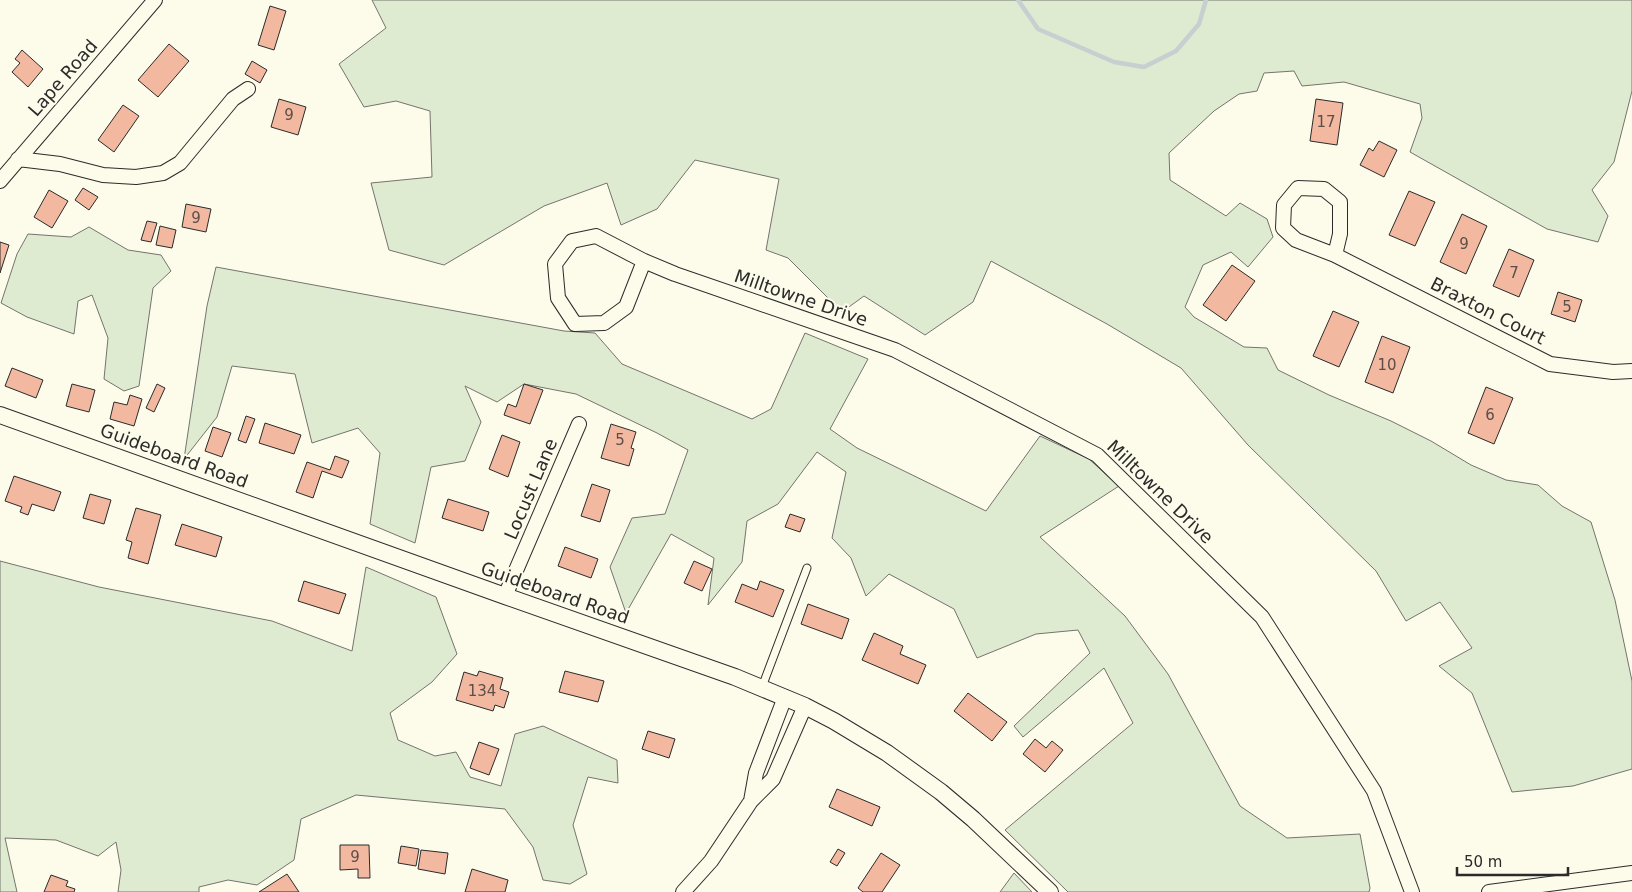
<svg xmlns="http://www.w3.org/2000/svg" width="1632" height="892" viewBox="0 0 1632 892" font-family="'DejaVu Sans',sans-serif">
  <style>
    .green { fill: #deebd1; stroke: #74746e }
    .lines { fill: none; stroke-linecap: round; stroke-linejoin: round }
    .stream { stroke: #c7d0d0; stroke-width: 4.5 }
    .building { fill: #f2b8a0; stroke: #2b2b2b }
    .service-casing { stroke: #2b2b2b; stroke-width: 9 }
    .minor-casing { stroke: #2b2b2b; stroke-width: 16 }
    .tertiary-casing { stroke: #2b2b2b; stroke-width: 18 }
    .service { stroke: #fdfbea; stroke-width: 7 }
    .minor { stroke: #fdfbea; stroke-width: 14 }
    .tertiary { stroke: #fdfbea; stroke-width: 16 }
    .labels { text-anchor: middle; stroke-width: 4; stroke-linejoin: round; paint-order: stroke }
    .number-label { font-size: 15px; fill: #5d4e48 }
    .street-label { font-size: 18px; fill: #2b2b2b; stroke: #fdfbea }
  </style>
  <rect width="100%" height="100%" fill="#fdfbea"/>
  <!-- green -->
  <path class="green" d="M372,0H1632V91L1614,162L1592,190L1608,216L1598,242L1547,229L1410,152L1422,118L1420,104L1344,82L1302,86L1294,71L1264,73L1257,91L1239,94L1214,111L1169,153L1170,180L1226,216L1240,203L1267,219L1273,237L1248,267L1231,252L1203,265L1185,307L1194,317L1244,347L1267,348L1278,370L1329,395L1391,421L1431,441L1471,465L1506,480L1538,485L1562,506L1591,522L1615,600L1632,681V769L1573,786L1512,792L1472,693L1439,666L1472,648L1440,602L1406,621L1376,571L1248,445L1181,368L1107,324L991,261L973,302L925,335L864,296L842,312L788,258L766,250L779,179L695,160L657,209L621,225L607,183L544,206L444,265L389,250L371,183L432,177L430,111L396,101L364,107L339,64L386,28Z
    M89,227L128,250L161,255L171,271L153,288L139,386L124,391L104,379L108,338L92,295L78,301L74,334L27,317L1,303L17,254L28,234L71,237Z
    M216,267L564,331L595,333L622,364L752,419L771,409L805,333L868,359L830,429L857,448L986,511L1040,436L1089,459L1119,486L1040,537L1125,616L1168,674L1240,806L1287,838L1360,834L1370,888L1369,892H1068L1005,830L1133,723L1104,668L1023,737L1014,726L1090,653L1078,630L1036,634L977,658L954,609L889,574L866,596L851,558L832,538L846,472L817,452L778,504L747,521L742,562L708,605L714,558L671,534L626,613L610,567L632,518L665,514L688,450L657,433L576,394L524,384L497,402L465,386L481,422L465,461L431,467L415,543L370,524L380,453L358,428L312,443L295,374L232,366L217,417L184,459L207,306Z
    M0,561L99,587L272,621L352,651L366,567L436,597L457,654L432,682L390,713L398,740L435,756L456,752L470,777L501,786L515,734L543,726L617,760L618,783L588,777L573,825L587,874L570,884L543,880L533,847L505,809L356,795L301,819L294,860L257,885L228,880L199,887V892H118L121,870L116,842L98,856L56,840L5,838L17,892H0Z
    M1014,873L1032,892H1000Z"/>
  <g class="lines">
    <!-- stream -->
    <path class="stream" d="M1018,0L1038,29L1114,62L1144,67L1176,51L1199,24L1206,0"/>
  </g>
  <!-- building -->
  <path class="building" d="M270,6L286,11L274,50L258,45Z
    M169,44L189,61L158,97L138,80Z
    M22,50L43,69L28,87L12,72L20,63L15,59Z
    M252,61L267,70L260,83L245,74Z
    M279,99L306,107L298,135L271,127Z
    M1316,99L1343,103L1337,145L1310,141Z
    M123,105L139,116L114,152L98,140Z
    M1379,141L1397,150L1384,177L1360,165L1369,148L1373,151Z
    M83,188L98,197L89,210L75,200Z
    M49,190L68,201L52,228L34,217Z
    M1409,191L1435,202L1415,246L1389,235Z
    M186,204L211,209L206,232L182,227Z
    M1462,214L1487,226L1466,274L1440,262Z
    M147,221L157,223L151,242L141,240Z
    M160,226L176,230L172,248L156,245Z
    M0,242L9,245L0,273Z
    M1509,249L1534,260L1519,297L1493,286Z
    M1232,265L1255,281L1226,321L1203,305Z
    M1558,292L1582,300L1575,322L1551,314Z
    M1333,311L1359,322L1339,367L1313,356Z
    M1382,336L1410,347L1393,393L1365,382Z
    M12,368L43,380L36,398L5,386Z
    M72,384L95,390L89,412L66,406Z
    M157,384L165,388L154,412L146,408Z
    M524,384L543,390L530,424L504,415L508,404L516,407Z
    M1486,387L1513,398L1494,444L1468,433Z
    M130,395L142,399L134,426L110,419L114,402L127,405Z
    M246,416L255,419L246,443L238,440Z
    M265,423L301,435L294,454L259,443Z
    M611,424L636,432L631,448L634,449L629,466L601,458Z
    M213,427L231,433L222,457L205,451Z
    M502,435L520,442L508,477L489,469Z
    M335,456L349,461L342,478L322,471L313,498L296,492L307,462L330,470Z
    M14,476L61,492L54,511L32,504L28,515L20,512L22,507L5,501Z
    M592,484L610,490L600,522L581,516Z
    M90,494L111,500L104,524L83,518Z
    M448,499L489,512L483,531L442,518Z
    M136,508L161,515L148,564L128,558L132,542L126,540Z
    M790,514L805,519L800,532L785,527Z
    M182,524L222,537L216,557L175,545Z
    M565,547L598,559L591,578L558,566Z
    M694,561L712,569L702,591L684,583Z
    M304,581L346,594L339,614L298,601Z
    M760,581L784,590L773,617L735,602L742,584L757,590Z
    M808,604L849,619L842,639L801,624Z
    M874,633L903,646L900,654L926,665L918,684L862,660Z
    M479,671L503,678L500,689L509,692L504,708L495,705L493,711L456,700L464,672L477,676Z
    M565,671L604,681L598,702L559,692Z
    M968,693L1007,722L992,741L954,711Z
    M648,731L675,739L669,758L642,749Z
    M1035,739L1046,748L1052,741L1063,750L1045,772L1023,754Z
    M479,742L499,749L489,775L470,768Z
    M837,789L880,807L872,826L829,807Z
    M340,845H369L370,878H358V869L340,870Z
    M401,846L419,849L416,866L398,863Z
    M838,849L845,853L837,866L830,862Z
    M421,850L448,853L445,874L418,869Z
    M881,853L900,865L882,892H863L858,888Z
    M472,869L508,880L505,892H465Z
    M287,874L299,892H259Z
    M51,875L68,881L66,886L75,889L74,892H44Z"/>
  <g class="lines">
    <!-- service casing -->
    <g class="service-casing">
      <path id="service" d="M762,687L807,568"/>
    </g>
    <!-- minor casing -->
    <g class="minor-casing">
      <path id="minor" d="M18,159L60,164L103,175L136,177L163,173L180,163L233,99L248,89
        M0,181L155,0
        M1335,255L1340,234V202L1324,189L1298,188L1284,205L1283,228L1296,240L1335,255L1550,364L1613,372L1632,371
        M644,261L626,307L604,323L575,324L558,298L555,264L572,241L596,236L644,261L675,274L895,350L1097,455L1262,617L1374,791L1412,892
        M505,596L579,424
        M751,801L756,773L785,697
        M683,892L711,861L751,801L773,779L805,706
        M1489,892L1632,873"/>
    </g>
    <!-- tertiary casing -->
    <g class="tertiary-casing">
      <path id="tertiary" d="M0,415L505,596L735,677L805,706L834,721L887,753L941,792L973,819L1050,892"/>
    </g>
    <!-- service -->
    <use href="#service" class="service"/>
    <!-- minor -->
    <use href="#minor" class="minor"/>
    <!-- tertiary -->
    <use href="#tertiary" class="tertiary"/>
  </g>
  <g class="labels">
    <!-- number labels -->
    <g class="number-label">
      <text x="289" y="120">9</text>
      <text x="1326" y="127">17</text>
      <text x="196" y="223">9</text>
      <text x="1464" y="249">9</text>
      <text x="1514" y="278">7</text>
      <text x="1567" y="312">5</text>
      <text x="1387" y="370">10</text>
      <text x="1490" y="420">6</text>
      <text x="620" y="445">5</text>
      <text x="482" y="696">134</text>
      <text x="355" y="862">9</text>
    </g>
    <!-- street labels -->
    <g class="street-label">
      <text transform="translate(63 78) rotate(-49)" y="6">Lape Road</text>
      <text transform="translate(801 298) rotate(19)" y="6">Milltowne Drive</text>
      <text transform="translate(1488 311) rotate(27)" y="6">Braxton Court</text>
      <text transform="translate(174 456) rotate(20)" y="6">Guideboard Road</text>
      <text transform="translate(531 489) rotate(-67)" y="6">Locust Lane</text>
      <text transform="translate(1160 492) rotate(44)" y="6">Milltowne Drive</text>
      <text transform="translate(555 593) rotate(19)" y="6">Guideboard Road</text>
    </g>
  </g>
  <!-- scale -->
  <path d="M1457 867v8h111v-8" fill="none" stroke="#2b2b2b" stroke-width="2.5"/>
  <text x="1464" y="867" font-size="15" fill="#2b2b2b" stroke="#fdfbea" stroke-width="4" paint-order="stroke">50 m</text>
</svg>
